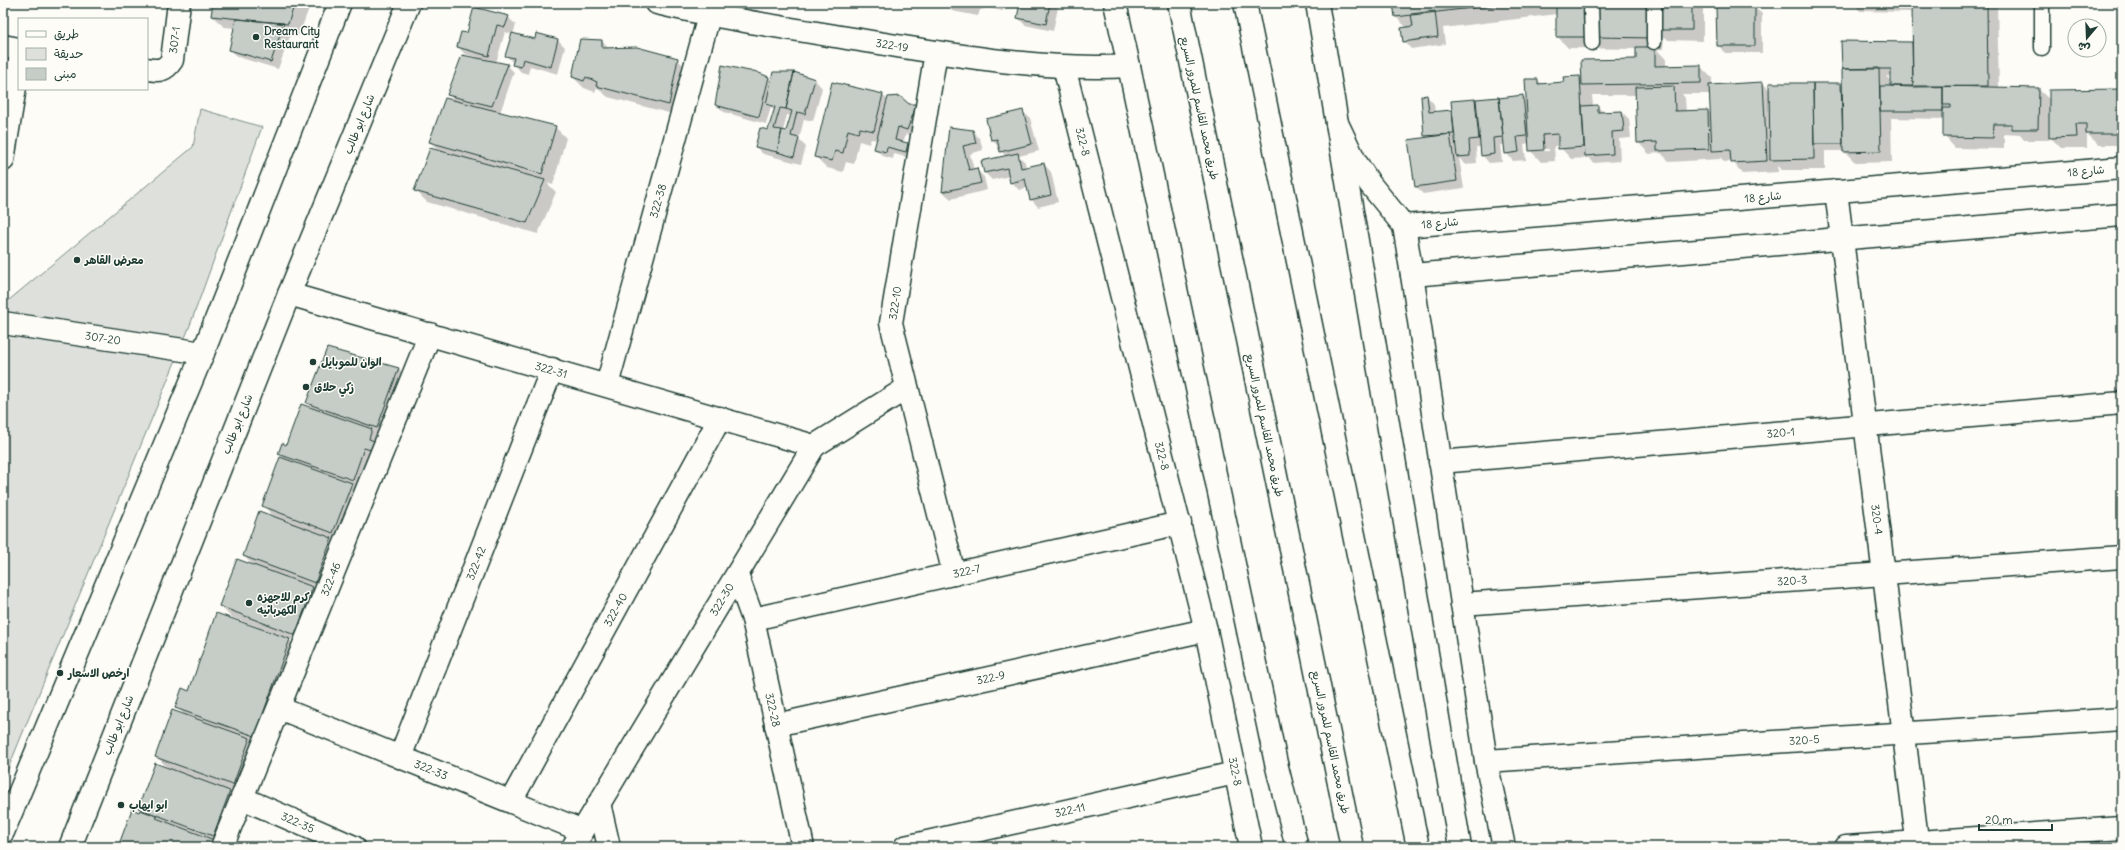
<svg xmlns="http://www.w3.org/2000/svg" width="2125" height="850" viewBox="0 0 2125 850" font-family="Delius,'Playpen Sans Arabic',sans-serif">
  <style>
    .green { fill: #dde0db; stroke: #7e8e88 }
    .shadow { fill: #0003; fill-rule: evenodd }
    .building { fill: #c6cdc7; stroke: #1f3d34 }
    .lines { fill: none; stroke-linecap: round; stroke-linejoin: round }
    .lane-casing { stroke: #1f3d34; stroke-width: 17 }
    .street-casing { stroke: #1f3d34; stroke-width: 25 }
    .secondary-casing { stroke: #1f3d34; stroke-width: 25 }
    .primary-casing { stroke: #1f3d34; stroke-width: 25 }
    .highway-casing { stroke: #1f3d34; stroke-width: 25 }
    .lane { stroke: #fdfcf7; stroke-width: 14 }
    .street { stroke: #fdfcf7; stroke-width: 22 }
    .secondary { stroke: #fdfcf7; stroke-width: 22 }
    .primary { stroke: #fdfcf7; stroke-width: 22 }
    .highway { stroke: #fdfcf7; stroke-width: 22 }
    .poi-dot { fill: #1f3d34; stroke: #fdfcf7; stroke-width: 1.5 }
    .labels { text-anchor: middle; stroke-width: 3; stroke-linejoin: round; paint-order: stroke }
    .poi-label { font-size: 11px; font-weight: bold; fill: #1f3d34; stroke: #fdfcf7; text-anchor: start }
    .street-label { font-size: 11px; fill: #1f3d34; stroke: #fdfcf7 }
  </style>
  <rect width="100%" height="100%" fill="#fdfcf7"/>
  <filter id="ink" filterUnits="userSpaceOnUse"><feTurbulence type="fractalNoise" baseFrequency=".025" numOctaves="2"/><feDisplacementMap in="SourceGraphic" scale="8" xChannelSelector="R" yChannelSelector="G"/><feConvolveMatrix kernelMatrix="1 2 1 2 8 2 1 2 1" color-interpolation-filters="sRGB"/></filter>
  <g filter="url(#ink)">
    <!-- green -->
    <path class="green" d="M200,109L262,127L189,328L3,781V305L193,147Z"/>
    <!-- shadow -->
    <path class="shadow" d="M214,3H311L299,35L291,34L278,69L238,57L230,49L235,28L224,27L212,16Z
      M944,3H1005L1003,11L987,8L980,10L978,16L952,11Z
      M1021,3H1059L1053,31L1025,25L1018,18Z
      M1394,3H1703V41L1668,40L1664,36L1663,49H1656L1666,59V67L1700,66L1712,78V86L1763,83L1770,91V84H1840L1843,86L1912,43L1913,45V12L1860,11L1853,3H1997L1999,87L2038,89L2050,100L2122,90V145H2099L2087,134V148H2061L2049,136V140H2024L2020,135L2004,134V149L1955,148L1944,136V119L1891,118L1892,162L1856,163L1844,151H1825V170H1782L1778,166V172L1743,174L1732,161L1724,162L1720,157V159L1670,162L1661,153L1649,154L1638,142L1636,95H1592L1593,106H1597L1604,113L1622,112L1629,119L1631,138L1619,139L1620,161L1594,163L1589,158L1571,159L1559,146H1554L1555,161L1541,162L1530,150L1529,143L1524,144L1526,160L1513,161L1506,153L1505,145H1500L1502,162L1489,163L1482,155L1481,147H1476L1477,163L1465,164L1459,158L1464,188L1423,194L1416,187L1409,141L1426,137L1422,97L1427,96L1434,104L1435,113L1453,111L1452,102L1523,96L1527,100L1537,80L1542,84L1565,83L1579,77L1582,80L1637,60V49L1568,48L1557,36V14L1443,28L1445,44L1411,49L1404,41L1407,28L1396,17ZM1886,76H1892V82ZM1682,94H1711L1712,115L1708,111L1686,112L1685,98ZM1539,149H1549V151H1539Z
      M1754,7L1762,14V53H1725L1718,45Z
      M508,17L516,25L513,34L535,40H558L565,47L558,74L530,66L528,74L521,72L506,55L512,34L505,32L496,63L507,65L514,72L500,113L555,127L566,138L553,185L547,183L556,192L538,234L427,202L416,191L440,152L430,142L455,102L448,94L477,59V57L465,54L458,47L467,35Z
      M602,41L609,49L677,59L689,71L680,116L608,97L597,88L595,92L584,88L573,77Z
      M769,77L772,81L815,80L822,88L813,121L804,119L799,140L806,147L801,164L763,154L756,147L769,132L775,111L771,107L766,124L724,112L716,105ZM787,115L792,116L787,132L783,131Z
      M883,95L888,101L916,105L915,137L906,134L903,143L907,144L915,152L913,159L894,154L893,159L883,156L875,149L877,140L871,139L869,144L859,141L854,164L846,162L843,172L827,168L816,157Z
      M1022,111L1030,118L1039,151L1019,156L1025,162L1026,168L1044,164L1051,172L1058,202L1038,207L1031,199L1028,187L1019,190L1011,182L1010,176L992,180L985,173L1006,157L992,139Z
      M950,129L972,131L980,139L983,150L970,154L974,170L976,169L984,177L987,190L951,199L943,192Z
      M328,349L399,369L410,380L388,439L375,434L383,442L345,543L331,538L343,550L327,593L313,588L323,599L306,645L287,638L304,655L244,795L227,789L241,803L222,847H119L140,813L144,812L139,808L169,769L156,756L185,715L176,707L190,692L258,629V627L231,617L220,606L254,566L244,556L276,518L263,506L286,461L279,454L315,411L308,403Z"/>
    <!-- building -->
    <path class="building" d="M213,3H295L288,24L211,16Z
      M1020,3H1050L1046,24L1017,18Z
      M1393,3H1514L1395,17Z
      M1556,3H1598V37H1556Z
      M1598,3H1653V38L1598,37Z
      M1657,3H1692V30H1656Z
      M1852,3H1912V5L1852,4Z
      M1912,3H1987L1988,86L1913,87Z
      M1716,6H1755V46H1717Z
      M474,7L509,16L505,27L497,25L489,56L457,47L461,32L467,33Z
      M1435,11L1438,37L1403,42L1401,28L1413,26L1411,14Z
      M236,19L284,23L271,62L229,50Z
      M512,33L535,39L536,33L558,39L551,67L523,59L521,67L512,65L514,58L505,56Z
      M580,39L602,40V48L637,47L678,58L669,105L596,86L597,82L586,77L584,81L572,77Z
      M1841,41L1912,42L1913,87L1891,86V69H1842Z
      M1636,47H1655V66L1701,65V83L1582,85L1581,60L1636,59Z
      M462,55L508,64L492,106L447,95Z
      M722,65L749,71H754L769,77L759,117L715,105Z
      M1879,68L1881,151L1843,152L1842,69Z
      M773,72H794L786,109L780,108L774,129L782,130L777,152L755,147L760,128L768,130L775,107L766,104Z
      M794,72L815,79L805,114L797,112L791,136L799,138L794,157L777,152L782,130L786,131L792,111L786,109Z
      M1580,76L1584,147L1558,149V134L1543,135L1544,150L1529,151L1525,79H1538V84L1564,82L1563,77Z
      M832,82L883,94L874,131L860,128L858,133L848,130L843,153L835,151L832,161L814,157Z
      M1763,82L1767,161L1731,163L1730,150L1712,151L1709,85Z
      M1769,83H1813L1814,159L1770,160Z
      M1813,83H1841L1843,144H1814Z
      M1674,86L1675,111L1708,110L1709,149L1657,151V142L1637,143L1635,87Z
      M1880,86H1943V111H1880Z
      M1943,86L2039,88L2038,129H2012V124H1994L1993,138L1943,137V108H1951V105H1943Z
      M2122,89V134H2086V124H2076L2077,137L2049,138V90Z
      M1427,95L1429,112L1452,110L1454,134L1424,136L1421,96Z
      M1523,95L1527,136L1517,137L1519,152L1505,154L1499,98Z
      M900,96L909,104H917L907,130L898,127L895,140L908,143L906,152L887,147L886,152L874,149L888,97Z
      M1499,97L1503,137L1493,138L1494,154L1481,156L1476,99Z
      M445,98L556,126L542,174L429,142Z
      M1475,99L1479,139L1469,140L1470,156L1457,157L1451,101Z
      M1598,105V112L1622,111L1624,131L1612,132L1613,154L1585,156L1582,106Z
      M1023,110L1032,144L1000,152L997,139L991,140L986,119Z
      M949,127L973,130L976,143L963,146L969,170L977,168L981,183L942,192Z
      M1450,134L1457,181L1415,187L1408,140Z
      M430,148L545,180L527,223L414,191Z
      M1018,153L1021,168L1044,163L1051,195L1030,200L1025,179L1010,183L1007,168L984,173L981,161Z
      M327,348L399,368L377,428L306,403Z
      M301,404L372,429L369,439L377,442L374,451L364,448L353,480L278,454L282,443L286,445Z
      M280,457L352,483L333,533L262,506Z
      M259,511L332,538L315,583L243,556Z
      M237,559L313,587L295,635L219,606Z
      M216,613L290,639L255,736L175,708L182,688L189,691Z
      M172,710L250,738L233,785L155,757Z
      M155,763L230,791L213,836L138,808Z
      M132,809L139,812L140,810L157,816L156,818L217,841L215,847H118Z"/>
    <g class="lines">
      <!-- lane casing -->
      <g class="lane-casing">
        <path id="lane" d="M1591,3L1592,43
          M2042,3V48
          M1654,42V3"/>
      </g>
      <!-- street casing -->
      <g class="street-casing">
        <g id="street">
          <path d="M3,46L19,49"/>
          <path d="M936,52L891,323L954,574"/>
          <path id="s1" d="M1064,67L1206,630L1251,847"/>
          <path id="s2" d="M147,69C159,71 165,71 172,60L179,3"/>
          <path d="M3,160L19,63"/>
          <path id="s3" d="M1836,191L1918,847"/>
          <path d="M1412,275L1486,761L1504,847"/>
          <path id="s4" d="M289,294L814,446"/>
          <path id="s5" d="M3,323L203,353"/>
          <path id="s6" d="M607,385L709,16"/>
          <path id="s7" d="M1440,462L2122,403"/>
          <path id="s8" d="M737,575L753,619L803,847"/>
          <path id="s9" d="M1462,604L2122,557"/>
          <path id="s10" d="M753,619L1180,523"/>
          <path id="s11" d="M279,708L583,831"/>
          <path id="s12" d="M776,725L1206,630"/>
          <path id="s13" d="M400,757L552,369"/>
          <path id="s14" d="M1486,761L2122,719"/>
          <path id="s15" d="M242,798L354,847"/>
          <path id="s16" d="M511,801L720,418"/>
          <path d="M599,803L609,847"/>
          <path id="s17" d="M222,847L430,334"/>
          <path id="s18" d="M573,847L814,446L907,388"/>
          <path id="s19" d="M905,847L1235,773"/>
          <path d="M1846,847L2122,828"/>
        </g>
      </g>
      <!-- secondary casing -->
      <g class="secondary-casing">
        <g id="secondary">
          <path id="s20" d="M657,3C728,20 800,30 872,42C956,55 1043,71 1129,66L1115,3"/>
          <path d="M1317,3L1337,123L1355,161L1370,184L1404,226L1412,275L2122,215"/>
          <path d="M1404,226L2122,168"/>
        </g>
      </g>
      <!-- primary casing -->
      <g class="primary-casing">
        <path id="primary" d="M3,832L203,353L340,3
          M70,847L289,294L409,3"/>
      </g>
      <!-- highway casing -->
      <g class="highway-casing">
        <path id="highway" d="M1179,3L1352,847
          M1245,3L1418,847
          M1129,66L1276,763L1297,847
          M1337,123L1460,847"/>
      </g>
      <!-- lane -->
      <use href="#lane" class="lane"/>
      <!-- street -->
      <use href="#street" class="street"/>
      <!-- secondary -->
      <use href="#secondary" class="secondary"/>
      <!-- primary -->
      <use href="#primary" class="primary"/>
      <!-- highway -->
      <use href="#highway" class="highway"/>
    </g>
  </g>
  <!-- markers -->
  <g class="poi-dot">
    <circle cx="256" cy="37" r="4"/>
    <circle cx="77" cy="260" r="4"/>
    <circle cx="313" cy="362" r="4"/>
    <circle cx="306" cy="387" r="4"/>
    <circle cx="249" cy="603" r="4"/>
    <circle cx="60" cy="673" r="4"/>
    <circle cx="121" cy="805" r="4"/>
  </g>
  <g class="labels">
    <!-- poi labels -->
    <g class="poi-label">
      <text x="264" y="35">Dream City<tspan x="264" dy="13">Restaurant</tspan></text>
      <text x="85" y="264">معرض القاهر</text>
      <text x="321" y="366">الوان للموبايل</text>
      <text x="314" y="391">زكي حلاق</text>
      <text x="257" y="601">كرم للاجهزه<tspan x="257" dy="13">الكهربائيه</tspan></text>
      <text x="68" y="677">ارخص الاسعار</text>
      <text x="129" y="809">ابو ايهاب</text>
    </g>
    <!-- street labels -->
    <g class="street-label">
      <text dy="4" stroke="none"><textPath href="#s2" startOffset="49">307-1</textPath></text>
      <text dy="4" stroke="none"><textPath href="#s20" startOffset="239">322-19</textPath></text>
      <text transform="translate(1200 108) rotate(78)" y="4">طريق محمد القاسم للمرور السريع</text>
      <text transform="translate(359 124) rotate(-68)" y="4">شارع ابو طالب</text>
      <text dy="4" stroke="none"><textPath href="#s1" startOffset="77">322-8</textPath></text>
      <text transform="translate(2086 171) rotate(-5)" y="4">شارع 18</text>
      <text transform="translate(1763 197) rotate(-5)" y="4">شارع 18</text>
      <text dy="4" stroke="none"><textPath href="#s6" startOffset="191">322-38</textPath></text>
      <text transform="translate(1440 223) rotate(-5)" y="4">شارع 18</text>
      <text transform="translate(895 303) rotate(-82)" y="4">322-10</text>
      <text dy="4" stroke="none"><textPath href="#s5" startOffset="101">307-20</textPath></text>
      <text dy="4" stroke="none"><textPath href="#s4" startOffset="273">322-31</textPath></text>
      <text transform="translate(237 424) rotate(-68)" y="4">شارع ابو طالب</text>
      <text transform="translate(1265 425) rotate(78)" y="4">طريق محمد القاسم للمرور السريع</text>
      <text dy="4" stroke="none"><textPath href="#s7" startOffset="342">320-1</textPath></text>
      <text dy="4" stroke="none"><textPath href="#s1" startOffset="401">322-8</textPath></text>
      <text dy="4" stroke="none"><textPath href="#s3" startOffset="331">320-4</textPath></text>
      <text dy="4" stroke="none"><textPath href="#s13" startOffset="208">322-42</textPath></text>
      <text dy="4" stroke="none"><textPath href="#s10" startOffset="219">322-7</textPath></text>
      <text dy="4" stroke="none"><textPath href="#s17" startOffset="289">322-46</textPath></text>
      <text dy="4" stroke="none"><textPath href="#s9" startOffset="331">320-3</textPath></text>
      <text dy="4" stroke="none"><textPath href="#s18" startOffset="289">322-30</textPath></text>
      <text dy="4" stroke="none"><textPath href="#s16" startOffset="218">322-40</textPath></text>
      <text dy="4" stroke="none"><textPath href="#s12" startOffset="220">322-9</textPath></text>
      <text dy="4" stroke="none"><textPath href="#s8" startOffset="140">322-28</textPath></text>
      <text transform="translate(118 725) rotate(-68)" y="4">شارع ابو طالب</text>
      <text dy="4" stroke="none"><textPath href="#s14" startOffset="319">320-5</textPath></text>
      <text transform="translate(1331 742) rotate(78)" y="4">طريق محمد القاسم للمرور السريع</text>
      <text dy="4" stroke="none"><textPath href="#s11" startOffset="164">322-33</textPath></text>
      <text dy="4" stroke="none"><textPath href="#s1" startOffset="725">322-8</textPath></text>
      <text dy="4" stroke="none"><textPath href="#s19" startOffset="169">322-11</textPath></text>
      <text dy="4" stroke="none"><textPath href="#s15" startOffset="61">322-35</textPath></text>
    </g>
  </g>
  <!-- margin -->
  <rect width="2125" height="850" fill="none" stroke="#fdfcf7" stroke-width="16"/>
  <rect x="8" y="8" width="2109" height="834" fill="none" stroke="#1f3d34" stroke-width="1.5" filter="url(#ink)"/>
  <!-- legend -->
  <rect x="18" y="18" width="130" height="72" fill="#fdfcf7" stroke="#a4b0a9"/>
  <rect x="26" y="31" width="20" height="6" fill="#fdfcf7" stroke="#a4b0a9"/>
  <text x="54" y="38" font-size="12" fill="#1f3d34">طريق</text>
  <rect x="26" y="48" width="20" height="12" fill="#dde0db" stroke="#a4b0a9"/>
  <text x="54" y="58" font-size="12" fill="#1f3d34">حديقة</text>
  <rect x="26" y="68" width="20" height="12" fill="#c6cdc7" stroke="#a4b0a9"/>
  <text x="54" y="78" font-size="12" fill="#1f3d34">مبنى</text>
  <!-- north arrow -->
  <g transform="translate(2087 38) rotate(199)"><circle r="19" fill="#fdfcf7" stroke="#a4b0a9"/>
  <path d="M0-3L7 15L0 10L-7 15Z" fill="#1f3d34"/>
  <text y="-6" font-size="11" font-weight="bold" text-anchor="middle" fill="#1f3d34">ش</text>
  </g>
  <!-- scale -->
  <path d="M1979 824v6h73v-6" fill="none" stroke="#1f3d34" stroke-width="2"/>
  <text x="1985" y="824" font-size="12" fill="#1f3d34" stroke="#fdfcf7" stroke-width="3" paint-order="stroke">20 m</text>
</svg>
